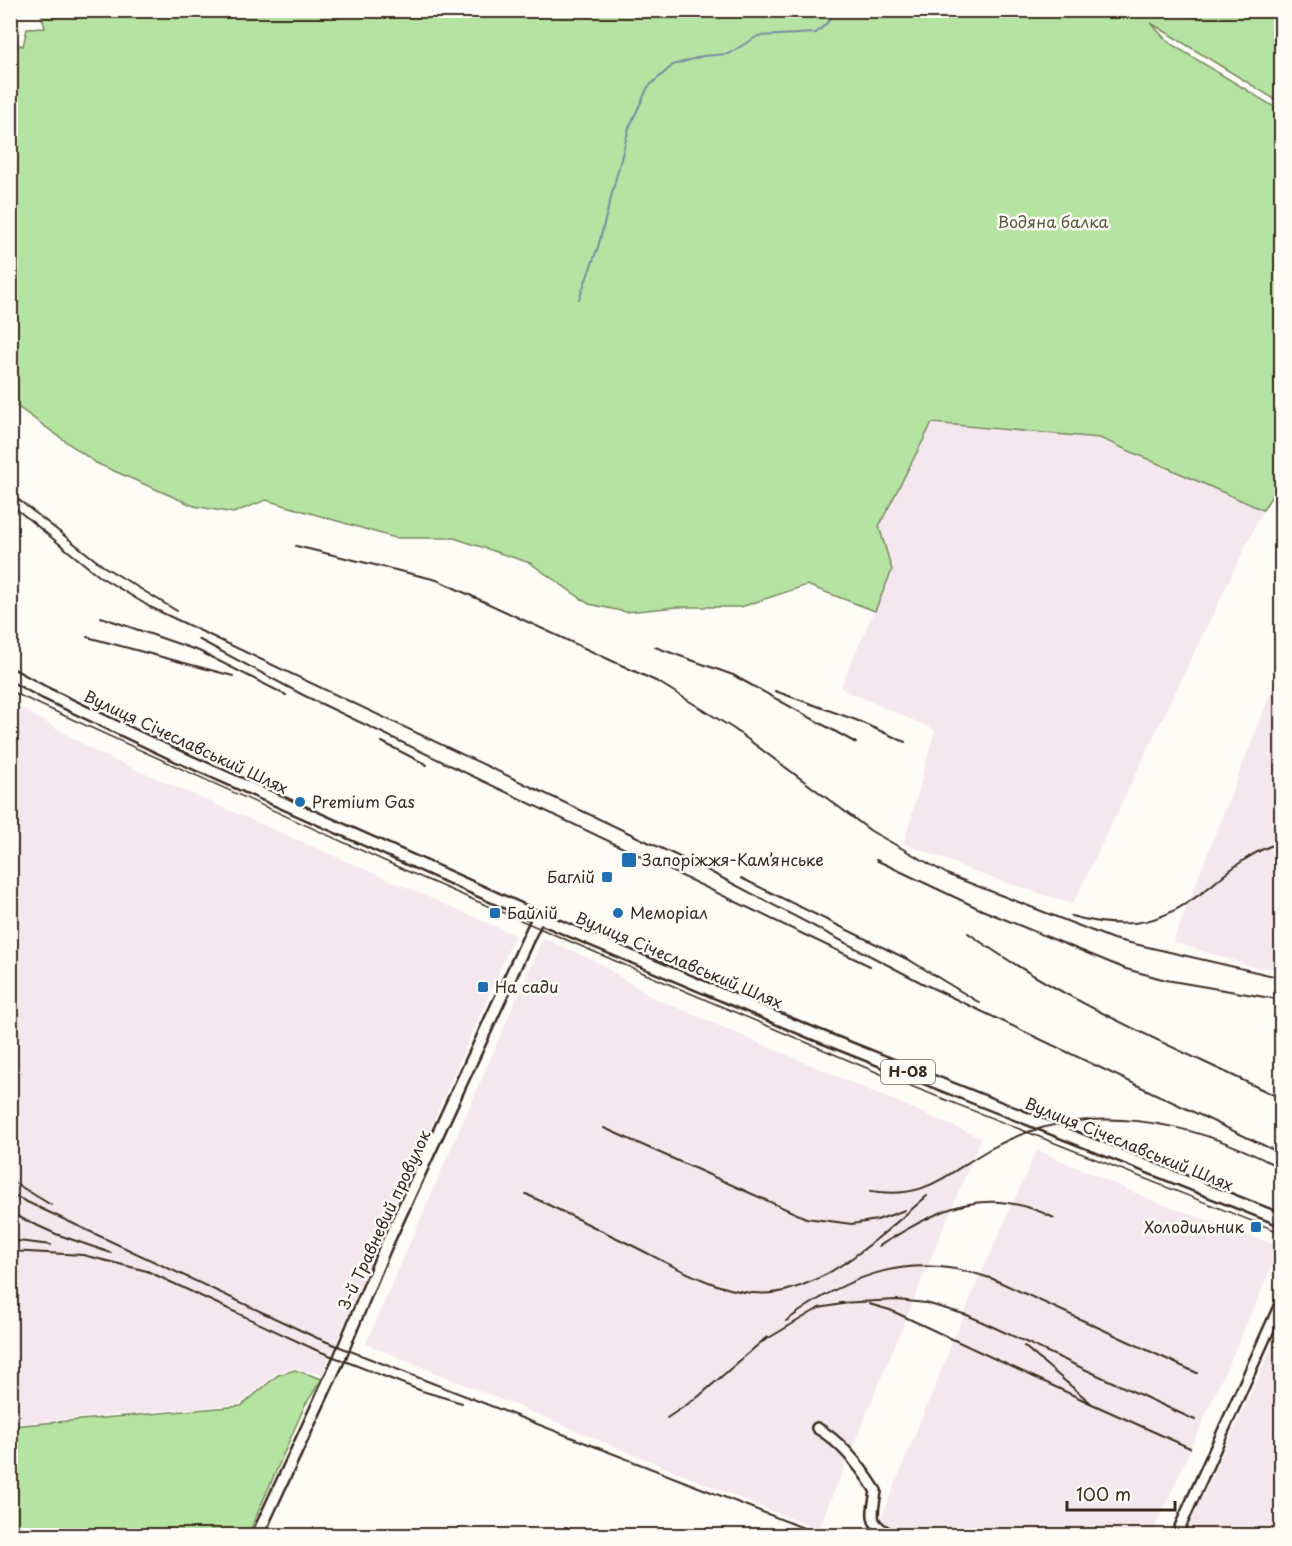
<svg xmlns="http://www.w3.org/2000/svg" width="1292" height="1546" viewBox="0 0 1292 1546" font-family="'Playpen Sans',sans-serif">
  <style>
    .built { fill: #f5e7ee }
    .green { fill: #b5e3a1; stroke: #788660; stroke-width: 1.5 }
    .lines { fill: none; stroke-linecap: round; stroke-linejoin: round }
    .stream { stroke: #788ea4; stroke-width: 2 }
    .minor-casing { stroke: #3b2a1e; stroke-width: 14 }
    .major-casing { stroke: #3b2a1e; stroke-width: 15 }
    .minor { stroke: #fdfcf7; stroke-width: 9 }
    .major { stroke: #fdfcf7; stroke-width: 10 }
    .tram { stroke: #3b2a1e; stroke-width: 1.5 }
    .rail { stroke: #3b2a1e; stroke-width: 2 }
    .poi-dot { fill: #1f6fb2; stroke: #fdfcf7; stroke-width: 2 }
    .labels { text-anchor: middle; stroke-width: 5; stroke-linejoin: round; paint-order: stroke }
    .shield { fill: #fdfcf7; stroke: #75695f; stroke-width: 1.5 }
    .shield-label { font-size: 15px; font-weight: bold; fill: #3b2a1e }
    .park-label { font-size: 16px; fill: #5a583f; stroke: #fdfcf7 }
    .street-label { font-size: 16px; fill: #3b2a1e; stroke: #fdfcf7 }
    .poi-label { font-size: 16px; fill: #3b2a1e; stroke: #fdfcf7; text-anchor: start }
  </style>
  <rect width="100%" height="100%" fill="#fdfcf7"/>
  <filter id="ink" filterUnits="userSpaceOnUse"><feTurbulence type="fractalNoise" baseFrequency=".0167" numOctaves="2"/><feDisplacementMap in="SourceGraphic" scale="12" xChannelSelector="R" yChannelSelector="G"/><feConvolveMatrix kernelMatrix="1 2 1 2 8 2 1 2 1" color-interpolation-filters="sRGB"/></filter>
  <g filter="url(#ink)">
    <!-- built -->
    <path class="built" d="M932,423L1100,438L1263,510L1073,904L986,876L904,843L935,730L840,688L892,570L879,526Z
      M1281,667V970L1251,966L1173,942Z
      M10,701L96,752L515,935L322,1375L295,1368L278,1372L240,1404L11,1424Z
      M543,938L597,962L650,996L981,1138L818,1530L366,1344Z
      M1037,1150L1154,1201L1281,1247L1152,1535H910L880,1521L973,1292Z
      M1281,1326V1535H1184L1241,1415Z"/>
    <!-- green -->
    <path class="green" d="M98,11H1281V103L1151,23L1168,42L1281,111V481L1263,510L1100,438L932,423L879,526L892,570L875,611L807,585L741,607H677L626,612L589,604L530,563L454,538H395L266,500L233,513L194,506L96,463L11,402V42L23,46L27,29L45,28L41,13L124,17Z
      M295,1370L322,1379L305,1405L248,1535L11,1536V1426L241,1406L278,1375Z"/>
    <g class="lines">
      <!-- stream -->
      <path class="stream" d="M579,299L598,247L629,128L648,87L673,65L703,56L728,54L758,36L816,33L828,22L833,10"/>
      <!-- minor casing -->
      <g class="minor-casing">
        <path id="minor" d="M817,1428C841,1442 861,1467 876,1491C872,1518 867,1524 895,1536
          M10,1532L19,1536
          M1176,1536L1282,1300"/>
      </g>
      <!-- major casing -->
      <g class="major-casing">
        <path id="major" d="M10,674L45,693L169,752L538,917L812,1033L1282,1220
          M257,1536L339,1359L385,1248L538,917"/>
      </g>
      <!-- minor -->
      <use href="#minor" class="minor"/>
      <!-- major -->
      <use href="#major" class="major"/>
      <!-- tram -->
      <path class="tram" d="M10,691L409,872L685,991L888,1077L1282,1233"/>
      <!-- rail -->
      <path class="rail" d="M10,493L103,566L177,611
        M10,504L99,576L150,607L703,868L924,984L1282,1154
        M296,546L437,580L660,683L734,729L871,831L949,875L1113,939L1282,978
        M101,617L199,651L286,695
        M87,637L233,676
        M198,639L303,695L870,966
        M655,647L733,675L856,743
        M775,691L856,720L905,742
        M382,742L427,765
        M876,860L982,910L1126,969L1166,980L1282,1000
        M741,878L911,961L980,1003
        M1071,916C1130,932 1164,924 1212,885C1233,867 1254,850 1282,842
        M968,933C1064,1002 1175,1047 1282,1099
        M604,1128L806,1218L852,1224L877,1220L905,1210
        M10,1180L51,1205
        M870,1191C927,1200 944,1175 990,1149C1083,1097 1193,1120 1282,1169
        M10,1194L317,1338L824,1536
        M526,1194C559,1210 592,1226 625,1242C672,1264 734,1306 788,1290C842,1275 886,1231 927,1196
        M10,1213L56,1234L111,1253
        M10,1240L51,1245
        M879,1246C939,1209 986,1183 1054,1218
        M10,1251L83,1255L147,1271L316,1350L422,1391L462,1403
        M840,1303L897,1300L926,1303L967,1315L1195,1420
        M869,1304L890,1310L1092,1404
        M786,1321C851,1273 912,1250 993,1279L1197,1373
        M762,1342L819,1308L848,1303
        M1024,1346L1092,1404L1190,1448
        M667,1418L698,1397L767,1337"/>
    </g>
  </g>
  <!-- markers -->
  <g class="poi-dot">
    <circle cx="300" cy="802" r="6"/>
    <rect x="621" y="852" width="16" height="16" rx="3"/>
    <rect x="601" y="871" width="12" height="12" rx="3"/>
    <rect x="489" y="907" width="12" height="12" rx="3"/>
    <circle cx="618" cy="913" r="6"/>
    <rect x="477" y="981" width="12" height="12" rx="3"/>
    <rect x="1250" y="1221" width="12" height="12" rx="3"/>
  </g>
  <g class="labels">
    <!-- shield labels -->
    <rect class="shield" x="881" y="1060" width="54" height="24" rx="4.5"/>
    <g class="shield-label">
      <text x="908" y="1077">Н-08</text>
    </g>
    <!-- park labels -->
    <g class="park-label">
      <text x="1053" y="228">Водяна балка</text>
    </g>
    <!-- street labels -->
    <g class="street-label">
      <text transform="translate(186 742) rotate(25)" y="6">Вулиця Січеславський Шлях</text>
      <text transform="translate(679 960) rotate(23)" y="6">Вулиця Січеславський Шлях</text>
      <text transform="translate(1129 1144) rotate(22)" y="6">Вулиця Січеславський Шлях</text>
      <text transform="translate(384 1220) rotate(-65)" y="6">3-й Травневий провулок</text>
    </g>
    <!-- poi labels -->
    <g class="poi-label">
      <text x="312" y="808">Premium Gas</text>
      <text x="642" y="866">Запоріжжя-Кам’янське</text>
      <text x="595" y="883" text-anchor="end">Баглій</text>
      <text x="507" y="919">Байлій</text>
      <text x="630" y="919">Меморіал</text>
      <text x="495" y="993">На сади</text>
      <text x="1244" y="1233" text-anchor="end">Холодильник</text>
    </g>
  </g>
  <!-- margin -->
  <rect width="1292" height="1546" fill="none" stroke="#fdfcf7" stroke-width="36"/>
  <rect x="18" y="18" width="1256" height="1510" fill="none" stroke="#3b2a1e" stroke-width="2" filter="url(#ink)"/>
  <!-- scale -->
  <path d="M1067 1501v9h108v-9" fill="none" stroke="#3b2a1e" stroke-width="3"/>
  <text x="1076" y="1501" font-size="18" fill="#3b2a1e" stroke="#fdfcf7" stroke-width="4.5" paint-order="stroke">100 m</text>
</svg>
